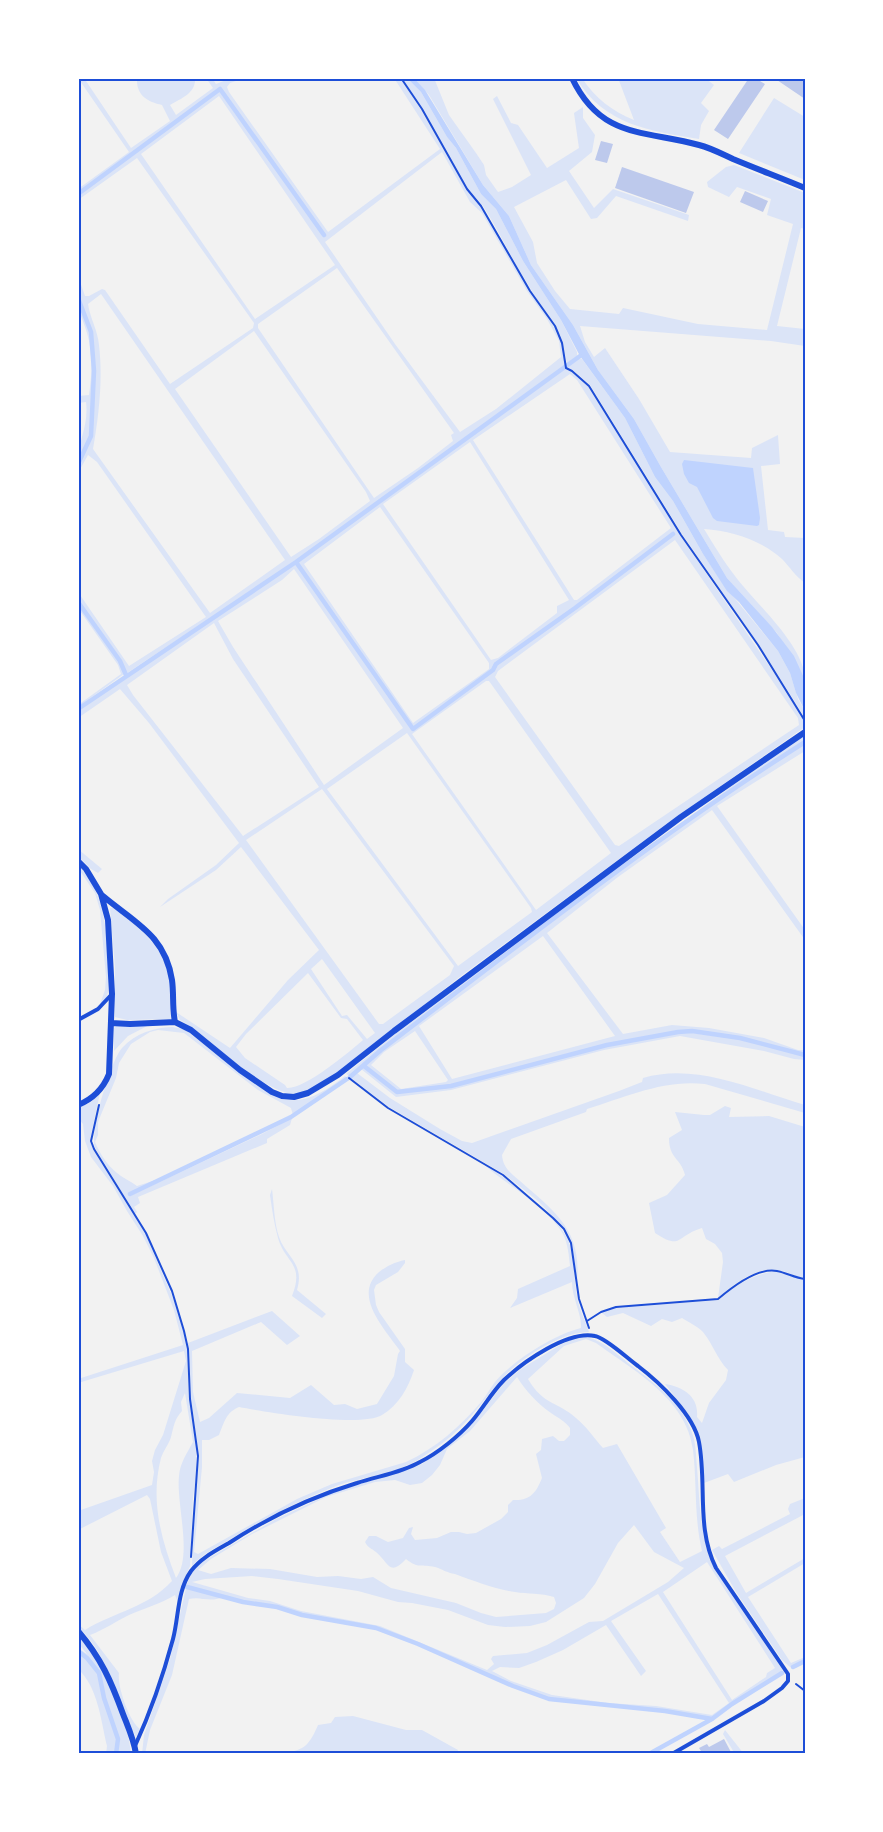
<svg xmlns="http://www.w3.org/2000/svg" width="883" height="1832" viewBox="0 0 883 1832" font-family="'DejaVu Sans',sans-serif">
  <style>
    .green { fill: #dbe4f7; fill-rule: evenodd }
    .water { fill: #bfd3fe }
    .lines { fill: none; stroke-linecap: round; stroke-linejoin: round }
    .stream { stroke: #bfd3fe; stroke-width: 4.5 }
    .building { fill: #bdc9ec }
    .path { stroke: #1d4ed8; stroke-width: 2 }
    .service { stroke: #1d4ed8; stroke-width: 4 }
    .minor { stroke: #1d4ed8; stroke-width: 6 }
    .neatline { fill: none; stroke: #1d4ed8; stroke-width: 2 }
  </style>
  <rect width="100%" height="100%" fill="#f2f2f2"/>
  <!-- green -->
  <path class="green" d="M78,78H84L131,148L170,121L162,105C147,102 136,95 137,78H195C196,93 182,98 170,105L176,115L213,88L206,78H212L216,84L231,78H245L230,83L227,87L229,92L328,232L440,149L394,78H400L421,110L466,189L480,206L554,327L561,343L565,365L296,561L127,673L121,660L78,600V592L129,666L206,617L97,462L88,455L78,473V467L92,436L95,371L92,332L78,295V276L85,296H89L102,289L105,290L170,384L253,328L254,323L137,158L78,200V196L220,90L323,235L325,234L220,87L78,193V189L129,152ZM219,96L335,265L255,319L141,154ZM442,152L470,202L482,213L527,291L547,319L559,341L561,357L496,409L460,432L395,344L325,242ZM337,268L454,433L451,435L453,441L418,468L374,498L258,328V324ZM101,294L285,560L210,613L93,449C99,415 103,379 99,345C98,331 90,318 88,304ZM254,331L366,492L370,501L319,539L291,557L175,389Z
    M402,78H407L421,92L447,137L456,148L481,194L496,209L523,261L561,320L577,352V356L567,363C560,326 550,320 531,290C514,263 500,233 483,206C479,200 472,195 468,189C446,152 426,114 402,78Z
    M414,78H434L449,115L476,153L484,165L486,175L498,192L512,187L531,175L493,99L497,96L511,123L518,125L547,168L579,148L574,113L583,107V118L595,135L592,152L569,171L594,208L613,189L689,215L688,221L616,196L597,218L591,219L566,180L514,207L533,242L537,263L555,291L570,309L619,314L623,308L698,324L767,330L793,224L767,215L771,199L737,187L729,197L708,187L707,182L726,167L734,165L805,193V229L801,228L777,326L805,329V346L771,341L580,326L585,342L594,357L605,348L639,399L670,452L751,458L752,448L778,435L780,464L761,466L768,530L784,532L785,537L805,538V553L803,554L805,563V583C795,576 790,567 782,559C761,540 732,531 704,529C714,545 724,562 735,576C755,603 805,646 805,680L777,633L727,578L661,467L634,419L598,370L573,325L531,265L509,216L483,185L429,95Z
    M576,78H582C595,98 612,111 634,120L618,78H705L714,85L701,103L709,111L701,125L699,139C650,131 604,125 576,78Z
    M774,98L805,117V180L739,153Z
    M78,301L90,332L93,371L90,435L78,462C78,440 89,426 86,402L78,403V396L89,395C92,375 93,353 87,333C84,322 78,312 78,301Z
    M579,358L582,359L625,418L655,477L673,501L703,554L723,584L778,651L790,673L798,699L805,711V718L759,645L682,534L590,385L573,370L566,367Z
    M565,369L572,372L589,387L680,535L787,692L804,721L805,727L669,822L461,976L323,1084C315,1087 305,1093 297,1094C268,1096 214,1044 190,1026L180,1020L176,1012L230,1048L288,980L319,950L241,847L216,870L160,907L168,899L216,865L239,843L149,723L120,689L78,718V711L127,676L296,563L413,730L493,671L496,665L576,608L674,534L673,533L575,607L495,664L492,669L413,728L298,562L479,429ZM570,374L577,380L671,528L577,600H574L473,440ZM470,442L569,600L557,606V613L498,658L491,660L383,504ZM380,507L489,663V669L413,723L304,564ZM675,540L798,718L799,725L619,846L615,845L495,677L498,671ZM294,569L403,728L324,785L233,647L218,621L282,580ZM214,623L233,659L319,787L243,836L133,695L127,685ZM486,681H489L611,853L536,910L412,734ZM407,733L531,908L532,912L458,966L327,789ZM322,789L454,966L450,975L383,1024H379L246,840ZM322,959L375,1033L367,1039L347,1015L342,1016L311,969ZM308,973L341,1018L347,1019L363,1040C348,1053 305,1089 287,1088L285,1085L245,1058L236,1047L246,1034Z
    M78,604L120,664L124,674L78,707V705L121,674L118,665L78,608Z
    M805,735V751L717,806L805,930V940L712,810L618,877L547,933L623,1034L672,1025L709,1028L764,1038L798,1050H805V1054L800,1055L770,1044L740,1037L692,1030L678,1031L606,1044L450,1085L403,1091H398L365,1066L381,1051C520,945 658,838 805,743L804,741C657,836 519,943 380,1049L350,1076L346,1074L394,1035L560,911L747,775ZM543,936L615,1036L452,1079L419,1026ZM415,1031L448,1080L446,1082L401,1089L371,1065L384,1052Z
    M78,849L102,869L98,873L91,869L78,856Z
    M78,865C110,897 108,950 108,992L106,1000L99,1007L105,990L106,977L100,910L95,893L78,868Z
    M110,908H113C139,927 165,947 170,981C171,994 169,1007 171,1019L127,1020L115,1017V967Z
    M151,1024L128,1036L114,1051V1028L116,1026Z
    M172,1027L184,1029L268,1093C297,1110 322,1094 345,1076L347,1078L293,1115L291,1108L258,1090L184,1033L158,1030L150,1032L131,1044L119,1063L116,1078L98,1122V1135L95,1142C100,1154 107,1165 117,1173C123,1178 130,1181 137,1186L162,1178L129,1193L130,1196L262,1134L292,1118L290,1125L267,1139V1143L138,1197L140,1203L134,1207L137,1212L135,1214L95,1148C89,1132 111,1060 122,1048C136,1033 153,1028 172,1027Z
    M678,1033H692L740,1039L805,1056V1060L794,1059L764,1051L680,1036L604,1050L451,1090L396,1097L361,1069L364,1067L397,1093H403L451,1087L607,1046Z
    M357,1073L390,1098L440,1129L462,1141L472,1143L619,1091L642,1082L643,1078C696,1062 754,1090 805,1105V1113L705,1084C665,1079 625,1097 587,1109L586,1112L511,1139L502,1155C503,1168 511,1173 520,1181C555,1212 582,1230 577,1281L572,1242L565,1229L538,1201L504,1174L389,1107L351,1078Z
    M100,1093L92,1130L90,1141L93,1149L145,1233L179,1312L187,1349L189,1399L196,1446L197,1472L193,1497L190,1566L184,1580L178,1603L175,1595C160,1604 145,1608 129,1615C116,1621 104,1630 90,1635L119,1673C117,1686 129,1721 140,1729L136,1737C116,1700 110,1656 78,1627V1624L85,1630C116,1611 147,1608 172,1581L161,1552L150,1499L147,1495L78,1530V1511L152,1485L154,1472L152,1461L155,1450L163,1435L186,1361L184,1351L78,1383V1379L183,1345L174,1310L154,1258L143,1236L127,1211L113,1186L91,1157L85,1141L83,1124L78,1118V1108L91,1102ZM185,1393L193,1442C187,1453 180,1463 179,1476C176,1504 193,1556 176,1578C161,1539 150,1500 161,1458C163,1451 169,1444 171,1437C174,1426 174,1420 182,1411L181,1402Z
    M725,1106L731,1108L729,1117L769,1116L805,1127V1278C795,1277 787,1271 777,1270C757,1266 732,1285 718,1298L723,1262L722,1253L715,1244L706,1239L702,1228C677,1235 682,1251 655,1233L649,1203L667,1195L685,1175C681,1158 669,1159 669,1138L682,1130L675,1112L704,1115H710Z
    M482,1163C506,1178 559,1216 569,1242C575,1259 574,1280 577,1297C579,1309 585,1320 589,1332C559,1332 518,1360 499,1382C486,1397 475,1413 461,1427C449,1439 435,1449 421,1458C401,1472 364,1477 339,1485C301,1499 264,1519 229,1540C216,1548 202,1554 192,1566L195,1497L199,1456L191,1399L188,1343L272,1311L300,1336L287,1345L261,1322L192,1351L193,1392L200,1422L209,1418L237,1393L290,1398L311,1385L334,1405L345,1404L357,1409L377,1404L394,1376L398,1354L400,1351C385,1329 352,1296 379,1272C387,1266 395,1262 405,1260V1263L398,1272L376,1285L374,1290L376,1305L379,1312L405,1349V1362L414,1370C408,1388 399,1405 382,1415C361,1428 266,1412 239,1407C226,1412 224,1423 219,1435L209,1440H202V1467L194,1552L198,1554L297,1499L332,1484L406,1462C436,1448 461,1426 482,1401C487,1395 490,1388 495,1382C514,1360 553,1335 581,1328C582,1314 572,1298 572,1282L510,1308L517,1298L518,1289L570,1266C569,1256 568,1244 563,1234C548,1207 505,1184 482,1163Z
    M272,1189C274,1204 274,1222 279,1237C286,1257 305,1263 297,1290L326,1314L322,1318L292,1296C305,1263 285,1263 278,1238C274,1224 272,1209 270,1195Z
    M776,1271L805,1280V1457L776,1465L734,1482L728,1474L704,1483L698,1431L689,1415L665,1384C684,1387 699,1397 697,1417L702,1423L709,1403L726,1380L728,1370C717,1359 713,1344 703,1332C697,1326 688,1322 682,1318L672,1322L662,1319L651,1326L623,1313L607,1317L602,1313L616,1308L719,1300C735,1285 753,1274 776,1271Z
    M586,1337C603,1340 619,1356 632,1366C657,1385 686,1407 694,1439C696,1448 696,1458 697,1467C700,1502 699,1538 715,1570L783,1670L711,1718L665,1710L549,1699L529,1692L418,1643L376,1628L302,1614L278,1606L243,1601L186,1586L192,1572L202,1562L276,1519L332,1493L422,1464L447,1445L475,1420L504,1383L521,1369L560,1345L573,1339ZM586,1339L596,1343C633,1370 687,1399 693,1450C697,1483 694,1518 702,1551L680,1562L660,1532L666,1528L617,1444L603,1448C594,1438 586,1426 576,1418C557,1401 544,1406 528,1379L564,1346ZM517,1377C526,1391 537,1403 551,1413C558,1418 565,1421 570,1428V1435L564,1441H559L553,1436L542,1439L541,1450L536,1454L542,1478C536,1493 530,1501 513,1500L508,1505V1512L501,1519L476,1533L467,1534L459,1532H451L437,1538L415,1540L411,1534L413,1527L409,1528L403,1538L388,1542L376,1536H369L365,1542C368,1548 371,1548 376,1552C389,1563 389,1577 406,1559C418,1569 422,1564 435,1567C442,1569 447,1573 455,1574C474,1581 495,1589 515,1592C528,1594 541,1593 554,1597L556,1603L554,1609L546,1613L496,1617L481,1613L456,1603L391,1588L373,1577L361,1579L338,1576L317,1577L270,1569L231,1568L211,1574L198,1570L211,1559L252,1534L326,1497L375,1482L395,1480L410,1485L422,1483L432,1475L440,1465L447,1449L470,1431ZM634,1525L654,1552L684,1568L668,1582L603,1621L589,1622L547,1645L527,1653L493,1656L491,1659L494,1664L487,1670L380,1626L301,1611L270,1601L248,1598L192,1582L205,1579L252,1576L278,1579L358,1591L398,1602L412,1603L448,1610L488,1625L505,1627L530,1626L546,1622L584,1598L595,1584L618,1543ZM707,1562L775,1668L767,1673L766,1677L732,1700L663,1592ZM658,1594L729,1703L712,1715L656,1706L608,1703L552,1695L511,1681L492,1671L500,1667L519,1668L536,1662L563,1650L606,1625L641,1676L646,1671L611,1621Z
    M805,1498V1514L725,1556L746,1593L805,1558V1563L748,1597L791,1663L805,1657V1660L790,1667L782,1660L736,1592L712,1550L719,1546L722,1549L790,1514L788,1509L790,1504Z
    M186,1588L224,1597C207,1603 202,1596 189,1599L172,1675L150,1730L145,1754H142L144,1735L170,1659Z
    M78,1637C102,1659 129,1722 131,1754H117L119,1738L105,1698L100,1673L88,1657L78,1650V1648L87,1654L78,1643Z
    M78,1653L87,1659L98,1674L103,1699L117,1739L115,1754H106L107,1746C101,1721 98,1687 78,1669Z
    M353,1716L406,1730H422L458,1750L457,1754H247V1751C265,1752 289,1757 305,1746C311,1741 315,1732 318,1725L331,1723L335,1717Z
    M725,1730L744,1754H735L723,1734Z"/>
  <!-- water -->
  <path class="water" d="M407,78H414L425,90L483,185L509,216L531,265L573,325L598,370L634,419L661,467L727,578L772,627L794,656L805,680V711L796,693L790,673L778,651L739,602L727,591L703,554L673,501L655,477L625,418L580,356L561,320L523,261L496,209L481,194L456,148L447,137L421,92Z
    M684,460L753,468L760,518L759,525L757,526L717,521L713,518L697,487L689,483L684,474L682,464Z"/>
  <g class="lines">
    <!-- stream -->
    <path class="stream" d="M78,194L220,89L324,235
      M78,298L91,332L94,371L91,436L78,464
      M296,562L413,729L493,670L496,664L575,608L673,534
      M78,602L120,661L126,675
      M78,709L296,562L580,356
      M364,1066L397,1092L451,1086L607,1045L678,1032L692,1031L740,1038L805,1055
      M350,1077L381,1050C520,944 657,836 805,742
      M130,1194L291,1117L347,1079
      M187,1587L243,1602L277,1607L302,1615L376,1628L418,1644L513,1686L549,1699L665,1711L712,1719
      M78,1651L87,1658L99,1673L104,1698L118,1739L116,1754
      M793,1667L805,1661
      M649,1754L712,1719L732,1704L782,1673"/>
  </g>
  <!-- building -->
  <path class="building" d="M749,78H755L765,84L728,139L714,130Z
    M774,78H805V99Z
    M601,141L613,144L607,163L595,160Z
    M622,167L694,192L686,213L615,188Z
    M745,191L768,201L763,212L740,202Z
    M724,1739L732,1754H696L701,1751L699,1748L707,1744L709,1747Z"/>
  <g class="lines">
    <!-- path -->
    <path class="path" d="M401,78L422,109L467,189L481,206L530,291L555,326L562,343L566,368L572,371L589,386L681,535L758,645L805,721
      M349,1078L388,1108L503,1175L553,1218L564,1229L571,1243L579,1299L589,1328
      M99,1105L91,1141L94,1149L146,1233L172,1291L184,1331L188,1349L190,1399L198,1456L191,1557
      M587,1321L601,1312L616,1307L718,1299C732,1287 757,1267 777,1271C787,1273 795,1278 805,1279
      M796,1684L805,1691"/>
    <!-- service -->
    <path class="service" d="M78,1020L98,1009L112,994
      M135,1746C151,1711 163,1676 173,1639C179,1616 177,1591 191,1571C201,1558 215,1551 229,1543C269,1517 311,1497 357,1483C378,1476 401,1473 420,1462C438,1453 459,1436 472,1421C483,1408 492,1392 504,1380C523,1362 568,1330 595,1336C606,1338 628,1359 638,1366C659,1382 694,1415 699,1442C707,1485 696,1528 716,1568L788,1674V1681L782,1688L764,1701L672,1754"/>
    <!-- minor -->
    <path class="minor" d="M572,78C601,139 644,130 699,145C711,148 722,154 733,159C757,169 781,178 805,188
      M78,861L86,869L101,894L108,920L112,994L109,1074C103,1089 93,1099 78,1105
      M103,896C135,923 165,935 172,980C174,994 172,1008 175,1022
      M111,1023L130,1024L175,1022L191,1030L240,1070L272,1092L282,1096L294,1097L308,1093L338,1075L394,1031L681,817L805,732
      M78,1631C101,1658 111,1681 123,1714C128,1727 134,1740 136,1754"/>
  </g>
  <!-- border -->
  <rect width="883" height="1832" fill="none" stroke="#ffffff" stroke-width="159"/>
  <rect x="80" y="80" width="724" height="1672" class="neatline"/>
</svg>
